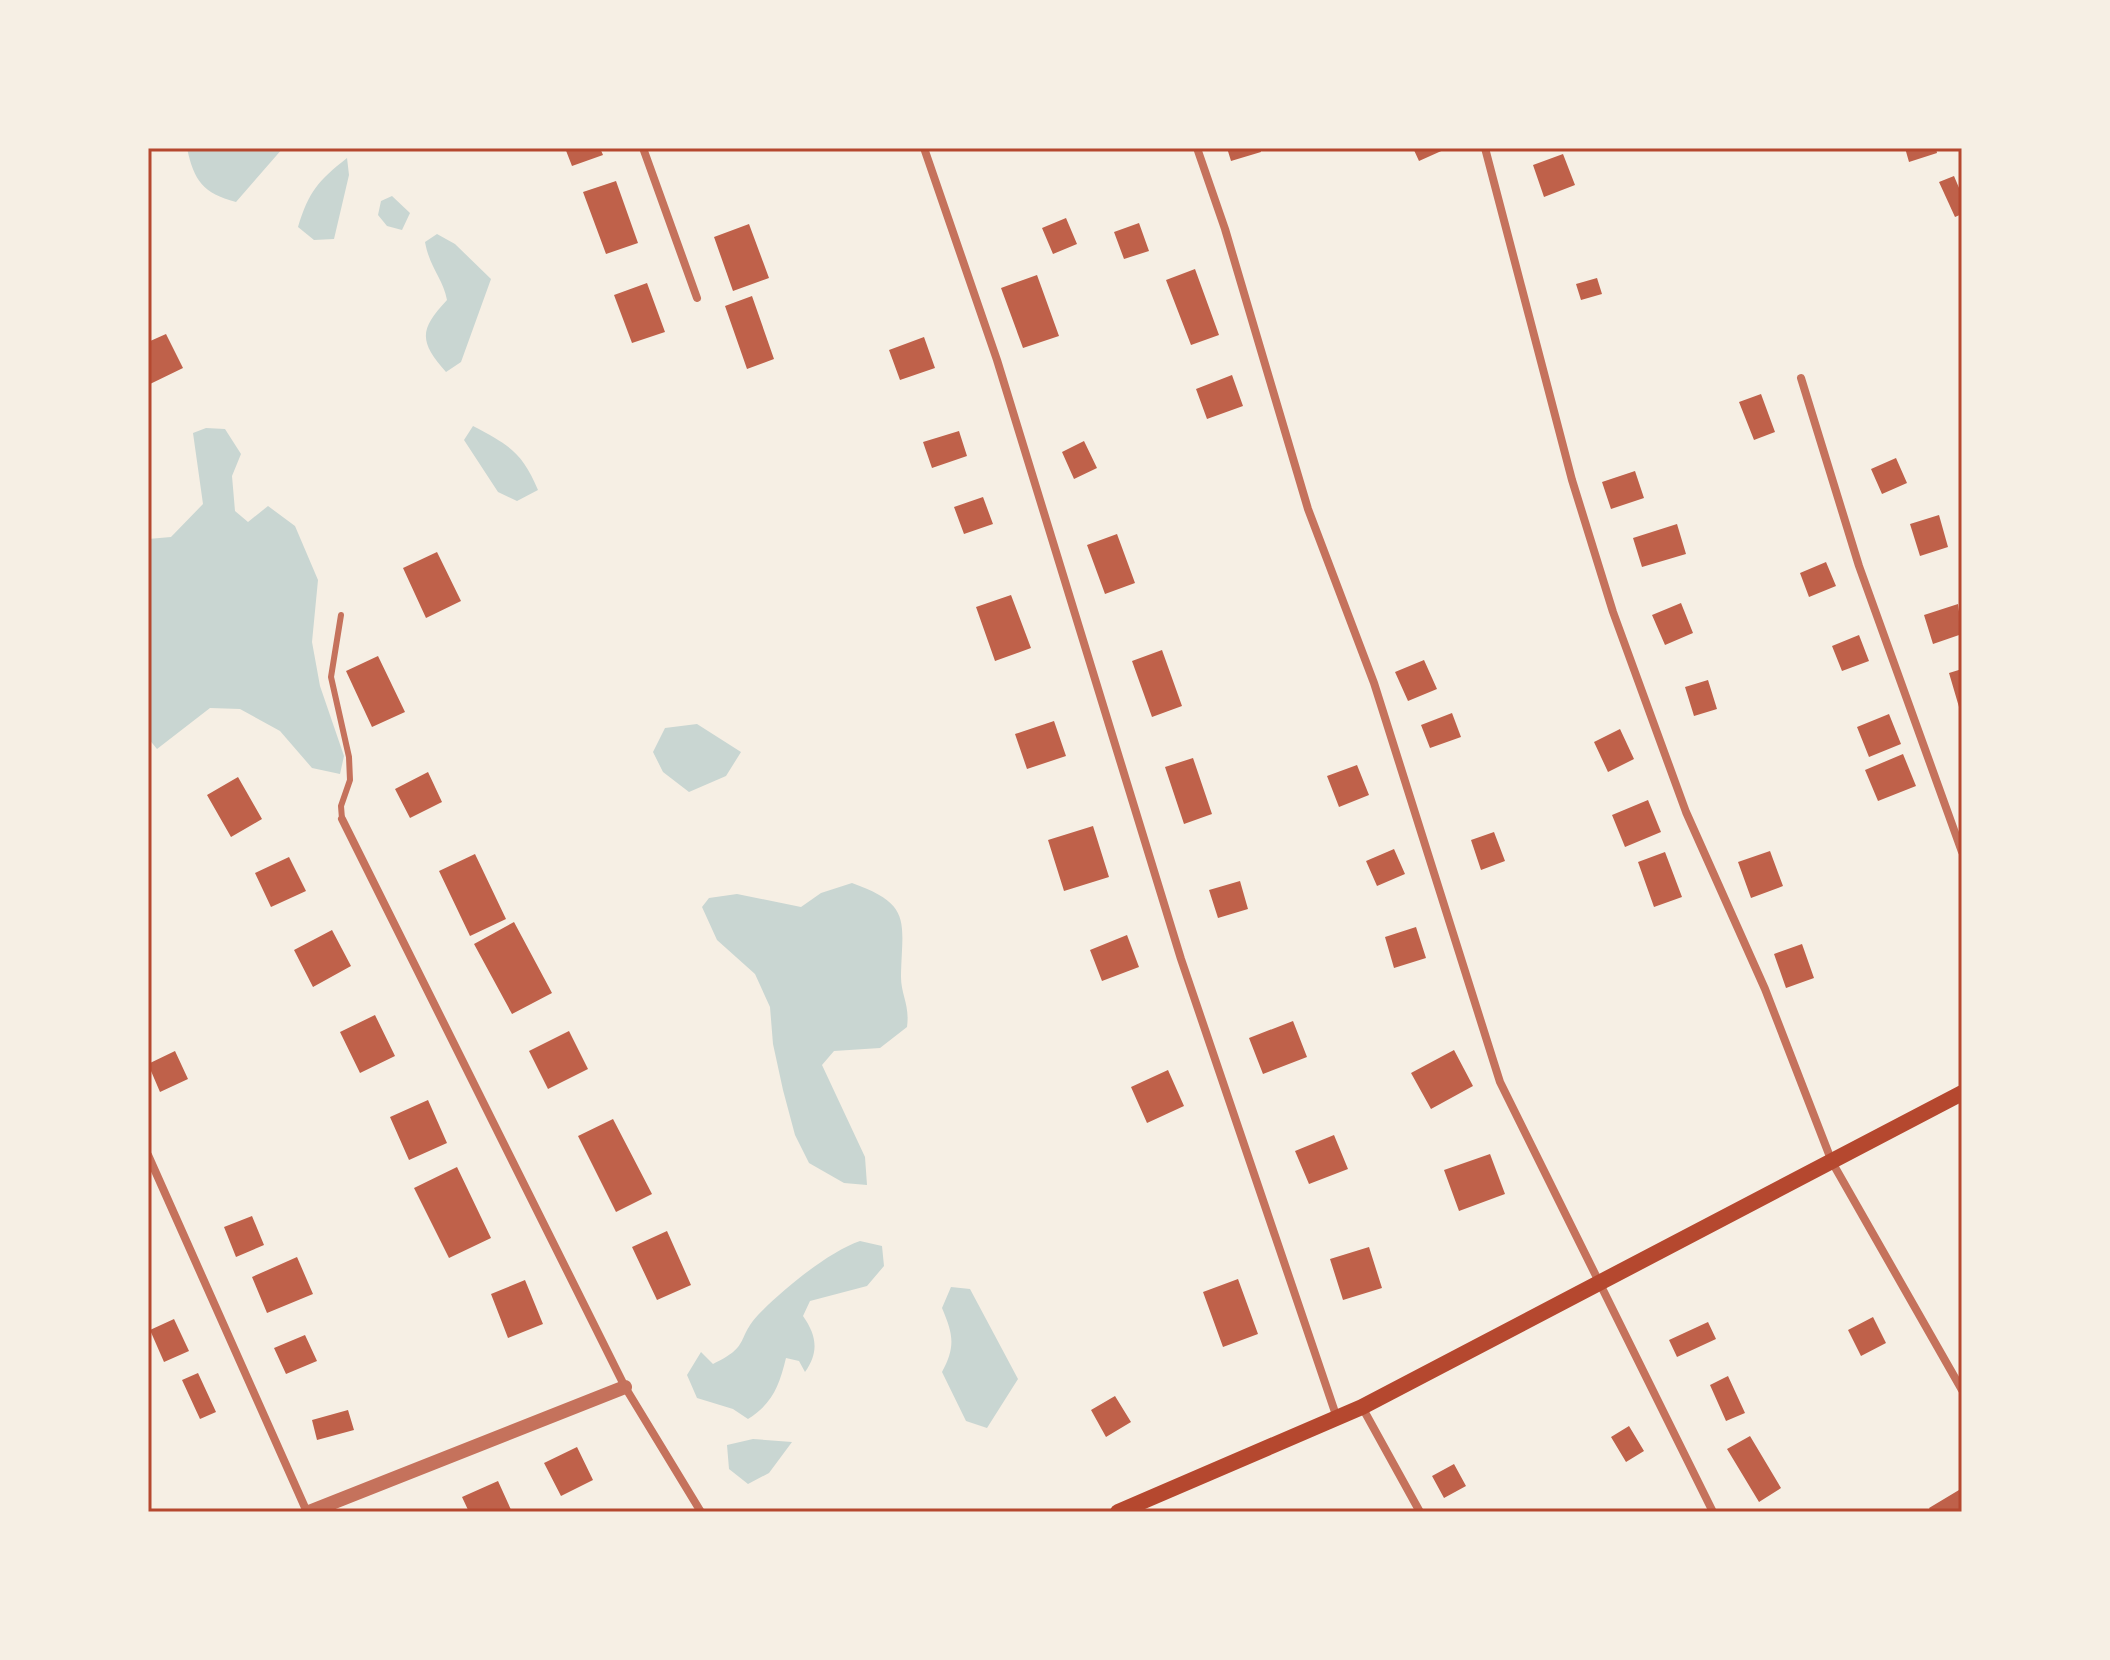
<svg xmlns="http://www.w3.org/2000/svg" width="2110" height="1660" viewBox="0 0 2110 1660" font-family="Lato,sans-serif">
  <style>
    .water { fill: #c9d6d2 }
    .building { fill: #bf614a }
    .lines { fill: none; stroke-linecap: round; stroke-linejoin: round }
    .service { stroke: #c5725c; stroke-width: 6 }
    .minor { stroke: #c5725c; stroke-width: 8 }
    .tertiary { stroke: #c5725c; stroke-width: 14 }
    .secondary { stroke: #b5482f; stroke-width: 16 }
    .neatline { fill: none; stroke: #b5482f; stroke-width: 3 }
  </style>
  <rect width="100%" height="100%" fill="#f6efe4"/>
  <!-- water -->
  <path class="water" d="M187,148H283L236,202C203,193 194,181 187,148Z
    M347,158L349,175L334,239L314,240L298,227C309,191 318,181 347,158Z
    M392,196L410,213L402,230L387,226L378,215L381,201Z
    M437,234L455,244L491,279L461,362L446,372C419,341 419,330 447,300C443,278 430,269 425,242Z
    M473,426C509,445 522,452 538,490L517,501L498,492L464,440Z
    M206,428L225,429L241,454L232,476L235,511L248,522L268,506L295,526L318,580L312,642L320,686L344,756L340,774L312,768L280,731L240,709L210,708L157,749L148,738V539L171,537L203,504L193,433Z
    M697,724L741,752L726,776L689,792L663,772L653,752L665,728Z
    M852,883C913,905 902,921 901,977C901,995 910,1005 907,1027L880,1048L834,1051L822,1065L865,1157L867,1185L844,1183L809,1163L795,1135L783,1090L773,1044L770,1007L755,974L717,940L702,907L709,898L737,894L801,907L821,893Z
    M860,1241L882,1246L884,1266L867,1286L810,1301L803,1316C817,1336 819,1352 805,1372L799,1361L786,1358C779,1386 773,1403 748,1419L733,1409L697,1398L687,1375L701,1352L713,1364C751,1346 736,1339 758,1315C782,1290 828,1252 860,1241Z
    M951,1287L970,1289L1018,1379L987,1428L966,1421L942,1372C956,1346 953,1334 942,1308Z
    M753,1439L792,1442L769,1473L748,1484L729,1469L727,1445Z"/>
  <!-- building -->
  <path class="building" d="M565,148H600L603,155L572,166Z
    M1227,148H1260L1261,152L1231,161Z
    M1413,148H1448L1419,161Z
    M1905,148H1936L1937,153L1909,162Z
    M1563,154L1575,185L1544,197L1533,165Z
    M1954,176L1962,195V214L1955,217L1939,182Z
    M616,181L638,243L606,254L583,192Z
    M1066,218L1077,244L1053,254L1042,228Z
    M1139,223L1149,251L1124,259L1114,232Z
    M749,224L769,278L733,291L714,237Z
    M1195,269L1219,335L1191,345L1166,280Z
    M1037,275L1059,336L1023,348L1001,288Z
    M1597,278L1602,294L1581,300L1576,284Z
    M647,283L665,332L632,343L614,295Z
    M752,296L774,359L747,369L725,306Z
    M166,334L183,368L148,385V342Z
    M924,337L935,368L900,380L889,350Z
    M1232,375L1243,406L1207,419L1196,389Z
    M1761,394L1775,432L1754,440L1739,402Z
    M959,431L967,456L932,468L923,442Z
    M1084,441L1097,468L1074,479L1062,452Z
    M1896,458L1907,483L1882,494L1871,469Z
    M1635,471L1644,498L1611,509L1602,482Z
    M983,497L993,524L964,534L954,507Z
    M1939,515L1948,547L1920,556L1910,524Z
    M1677,524L1686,554L1642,567L1633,538Z
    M1117,534L1135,583L1105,594L1087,545Z
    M437,552L461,601L426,618L403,568Z
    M1826,562L1836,586L1809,597L1800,573Z
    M1011,595L1031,648L995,661L976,607Z
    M1681,603L1693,633L1665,645L1652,615Z
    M1958,604L1962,634L1933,644L1924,615Z
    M1859,635L1869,661L1842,671L1832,646Z
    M1162,650L1182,706L1152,717L1132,661Z
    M378,656L405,712L372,727L346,671Z
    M1424,660L1437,689L1408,701L1395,672Z
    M1962,669V706L1959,707L1949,673Z
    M1708,680L1717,709L1694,716L1685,687Z
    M1452,713L1461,737L1430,748L1421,725Z
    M1889,714L1901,744L1869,757L1857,727Z
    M1054,721L1066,756L1027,769L1015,734Z
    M1620,729L1634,759L1608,772L1594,742Z
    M1903,754L1916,786L1878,801L1865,770Z
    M1193,758L1212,814L1184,824L1165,767Z
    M1357,765L1369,795L1339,807L1327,776Z
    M428,772L442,802L410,818L395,789Z
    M238,777L262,819L231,837L207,795Z
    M1648,800L1661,832L1625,847L1612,815Z
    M1093,826L1109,877L1064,891L1048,840Z
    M1494,832L1505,861L1481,870L1471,840Z
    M1394,849L1405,874L1377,886L1366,861Z
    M1770,851L1783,886L1751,898L1738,862Z
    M1665,852L1682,897L1654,907L1638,862Z
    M475,854L506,919L470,936L439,871Z
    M289,857L306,891L271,907L255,873Z
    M1240,881L1248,909L1218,918L1209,890Z
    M514,922L552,993L512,1014L474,944Z
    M1416,927L1426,958L1394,968L1385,937Z
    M332,930L351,966L313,987L294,950Z
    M1127,935L1139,967L1102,981L1090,950Z
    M1802,944L1814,978L1786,988L1774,954Z
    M375,1015L395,1056L360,1073L340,1032Z
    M1293,1021L1307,1057L1263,1074L1249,1038Z
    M569,1031L588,1069L548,1089L529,1051Z
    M1454,1050L1473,1086L1431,1109L1411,1073Z
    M175,1051L188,1079L160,1092L148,1064Z
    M1168,1070L1184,1106L1147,1123L1131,1087Z
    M428,1100L447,1143L409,1160L390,1117Z
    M613,1119L652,1194L616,1212L578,1136Z
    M1334,1135L1348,1169L1309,1184L1295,1151Z
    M1490,1154L1505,1194L1459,1211L1444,1170Z
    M457,1167L491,1238L449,1258L414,1188Z
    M252,1216L264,1245L236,1257L224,1227Z
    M667,1231L691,1285L657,1300L632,1247Z
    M1369,1247L1382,1288L1343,1300L1330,1259Z
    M297,1257L313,1294L267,1313L252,1277Z
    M1238,1279L1258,1334L1223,1347L1203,1292Z
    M525,1280L543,1324L508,1338L491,1294Z
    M1873,1317L1886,1343L1861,1356L1848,1330Z
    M174,1319L189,1351L164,1362L150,1330Z
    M1708,1322L1716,1339L1677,1357L1669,1340Z
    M305,1335L317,1361L286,1374L274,1348Z
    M198,1373L216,1412L200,1419L182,1380Z
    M1728,1376L1745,1413L1726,1421L1710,1385Z
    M1115,1396L1131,1422L1106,1437L1091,1410Z
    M348,1410L354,1430L317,1440L312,1420Z
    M1629,1426L1644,1451L1626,1462L1611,1437Z
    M1750,1436L1781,1488L1759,1502L1727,1449Z
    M577,1447L593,1480L561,1496L544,1463Z
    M1454,1464L1466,1486L1444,1498L1432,1476Z
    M498,1481L512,1512H469L462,1497Z
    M1959,1490L1962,1512H1931L1929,1508Z"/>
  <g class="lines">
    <!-- service -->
    <path class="service" d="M341,615L331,677L349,757L350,780L341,806L342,819"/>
    <!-- minor -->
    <path class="minor" d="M643,148L697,298
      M924,148L997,360L1181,959L1337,1418
      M1197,148L1225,229L1308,509L1374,683L1500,1082L1713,1512
      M1485,148L1572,480L1613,612L1686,812L1765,989L1832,1162L1962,1390
      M1801,378L1859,566L1962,852
      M342,819L625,1387L701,1512
      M148,1155L307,1512
      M1362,1407L1420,1512"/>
    <!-- tertiary -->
    <path class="tertiary" d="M309,1512L625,1387"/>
    <!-- secondary -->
    <path class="secondary" d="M1118,1512L1362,1407L1962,1093"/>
  </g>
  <!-- border -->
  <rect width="2110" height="1660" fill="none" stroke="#f6efe4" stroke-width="300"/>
  <rect x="150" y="150" width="1810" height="1360" class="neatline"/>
</svg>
